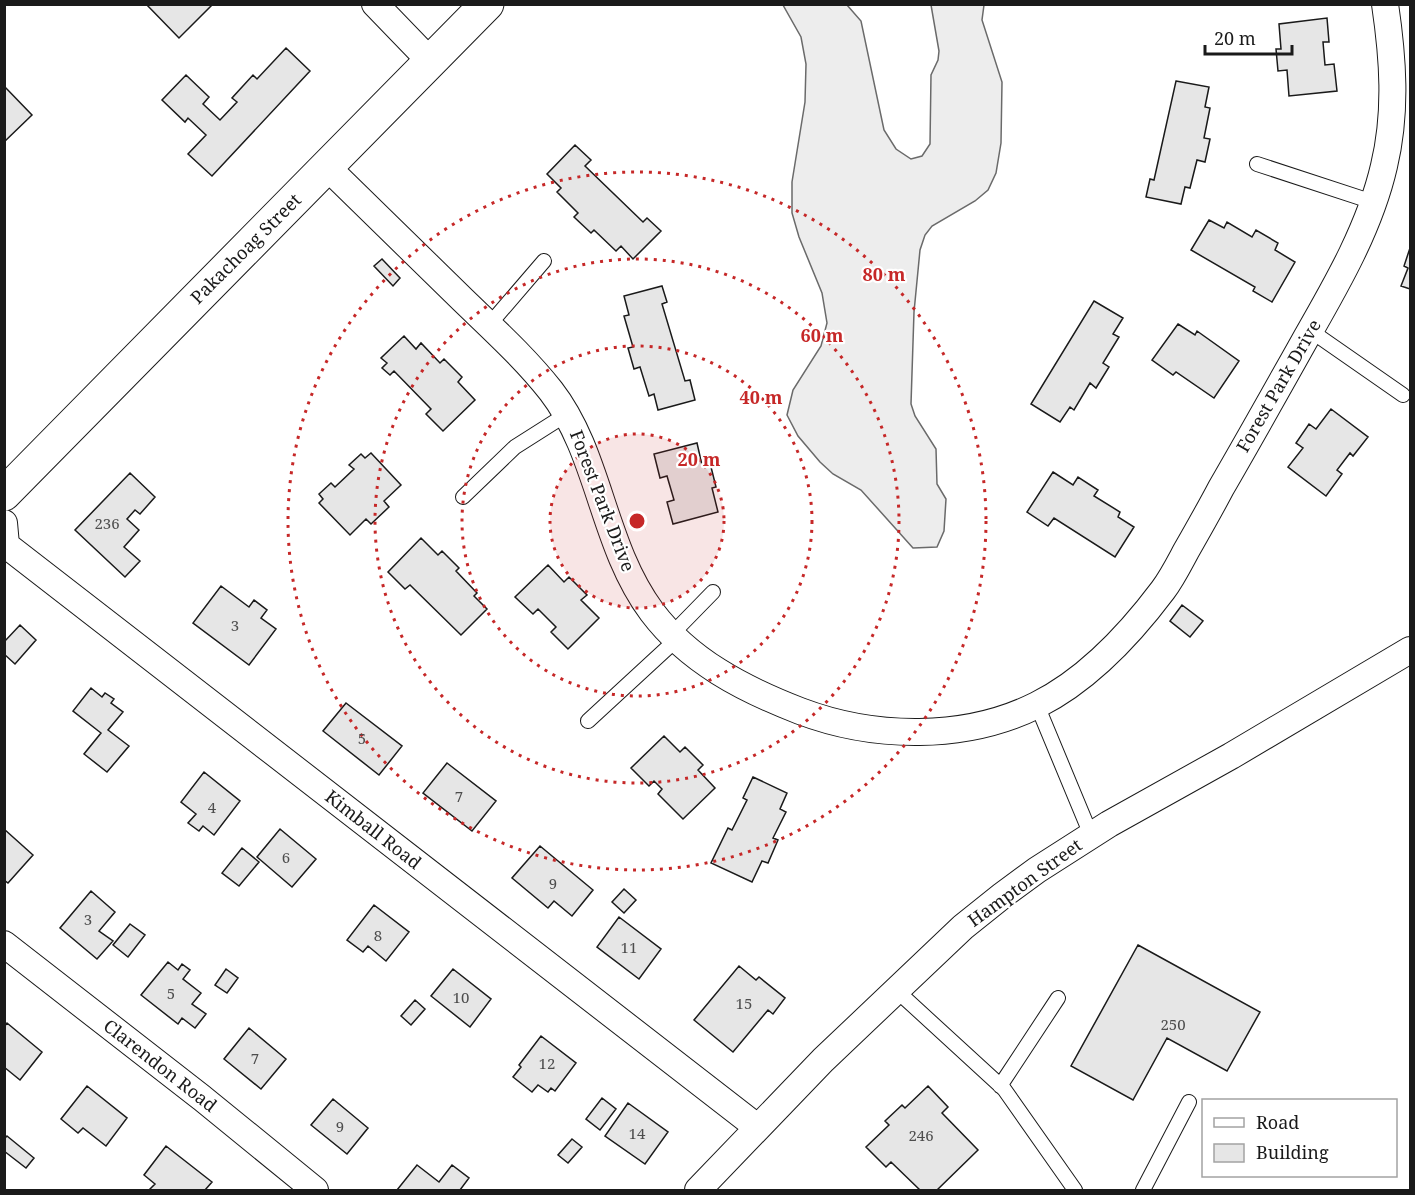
<svg xmlns="http://www.w3.org/2000/svg" width="1415" height="1195" viewBox="0 0 1415 1195" font-family="'Noto Serif',serif">
  <style>
    .built { fill: #ededed; stroke: #6a6a6a; stroke-width: 1.5 }
    .building { fill: #e6e6e6; stroke: #1a1a1a; stroke-width: 1.5 }
    .lines { fill: none; stroke-linecap: round; stroke-linejoin: round }
    .lane-casing { stroke: #1a1a1a; stroke-width: 16 }
    .street-casing { stroke: #1a1a1a; stroke-width: 28 }
    .secondary-casing { stroke: #1a1a1a; stroke-width: 35 }
    .lane { stroke: #fff; stroke-width: 14 }
    .street { stroke: #fff; stroke-width: 26 }
    .secondary { stroke: #fff; stroke-width: 33 }
    .ring { fill: none; stroke: #c62828; stroke-width: 3; stroke-dasharray: 3 6 }
    .labels { text-anchor: middle; stroke-width: 4.5; stroke-linejoin: round; paint-order: stroke }
    .number-label { font-size: 15px; fill: #4d4d4d }
    .street-label { font-size: 18px; fill: #1a1a1a; stroke: #fff }
    .centre { fill: #c62828; stroke: #fff; stroke-width: 3 }
    .ring-label { font-size: 18px; text-anchor: middle; font-weight: bold; fill: #c62828; stroke: #fff; stroke-width: 4.5; stroke-linejoin: round; paint-order: stroke }
  </style>
  <rect width="100%" height="100%" fill="#fff"/>
  <!-- built -->
  <path class="built" d="M783,5H847L861,21L884,130L896,149L911,159L922,156L930,144L931,75L938,60L939,51L931,5H984L982,20L1002,82L1001,143L996,173L988,190L975,201L932,226L925,235L920,250L914,312L911,404L915,416L936,449L937,484L946,499L944,531L937,547L913,548L861,490L833,474L820,462L798,436L787,415L793,390L821,346L827,323L822,293L799,237L792,213V182L805,102L806,64L801,37Z"/>
  <!-- building -->
  <path class="building" d="M146,4H213L179,38Z
    M1327,18L1329,42H1323L1325,65L1334,64L1337,91L1289,96L1287,70L1278,71L1276,49H1281L1279,24Z
    M286,48L310,71L212,176L188,154L206,135L188,118L185,122L162,100L186,75L209,97L203,104L220,120L237,102L232,98L253,75L257,79Z
    M1176,81L1209,87L1205,107L1210,108L1204,138L1210,139L1205,162L1197,160L1190,188L1185,187L1181,204L1146,197L1150,179L1154,180Z
    M4,86L32,115L4,142Z
    M575,145L591,160L585,166L643,222L647,218L661,231L633,259L621,246L616,251L594,230L591,233L574,217L578,213L557,192L561,188L547,174Z
    M1209,220L1224,228L1227,222L1252,237L1256,230L1278,243L1275,250L1295,262L1272,302L1253,291L1255,287L1191,250Z
    M1410,248V289L1401,286L1408,268L1404,266Z
    M382,259L400,278L393,286L374,266Z
    M662,286L667,302L662,304L685,381L690,380L695,400L658,410L654,394L649,396L640,367L634,369L628,348L633,347L624,316L629,315L624,296Z
    M1094,301L1123,318L1113,334L1119,337L1103,363L1109,367L1096,388L1090,383L1074,410L1070,407L1060,422L1031,404Z
    M1178,324L1195,335L1197,331L1239,361L1214,398L1176,372L1173,375L1152,360Z
    M404,336L416,349L421,343L440,363L444,359L462,377L458,382L475,400L443,431L426,414L431,409L394,371L390,375L382,368L387,363L381,358Z
    M1331,409L1368,437L1353,456L1350,453L1337,470L1342,474L1326,496L1288,467L1303,448L1296,443L1309,424L1316,429Z
    M697,443L702,465L710,463L716,487L712,488L718,512L673,524L667,502L674,500L667,476L660,478L654,454Z
    M371,453L401,485L384,501L389,507L371,524L366,519L350,535L319,503L323,499L319,494L331,483L335,487L354,469L349,465L361,454L365,458Z
    M1053,472L1073,485L1078,477L1098,490L1094,496L1120,512L1118,517L1134,527L1115,557L1054,518L1048,526L1027,512Z
    M130,473L155,497L140,514L135,510L127,519L139,530L124,547L140,561L125,577L75,530Z
    M421,538L438,555L442,551L459,568L456,571L477,593L474,596L487,609L461,635L410,585L405,589L388,572Z
    M548,565L564,582L569,577L587,595L581,600L599,618L568,649L551,632L556,627L538,609L533,614L515,597Z
    M221,586L249,607L254,600L267,610L261,618L276,629L249,665L193,623Z
    M1182,605L1203,621L1190,637L1170,621Z
    M20,625L36,640L15,664L4,654V642Z
    M91,688L102,697L105,693L114,699L111,703L123,712L108,730L129,746L107,772L84,754L101,733L73,711Z
    M346,703L402,746L379,775L323,731Z
    M664,736L680,752L685,747L703,765L698,770L715,788L683,819L658,794L662,789L654,781L649,786L631,768Z
    M447,763L496,801L472,831L423,793Z
    M204,772L240,801L214,835L203,826L199,831L188,823L196,814L181,802Z
    M753,777L787,793L780,809L786,812L773,838L778,840L768,863L762,861L752,882L711,863L728,828L732,830L747,800L743,798Z
    M4,829L33,855L8,883L4,880Z
    M280,829L316,859L292,887L257,857Z
    M540,846L593,890L572,916L554,901L548,908L512,878Z
    M242,848L259,862L239,886L222,873Z
    M624,889L636,900L624,913L612,902Z
    M91,891L115,912L99,931L113,941L97,959L60,928Z
    M374,905L409,932L386,961L368,946L363,952L347,940Z
    M619,917L661,949L639,979L597,947Z
    M130,924L145,935L128,957L113,945Z
    M1138,945L1260,1012L1227,1071L1167,1038L1133,1100L1071,1066Z
    M168,962L178,970L182,964L190,970L183,979L201,993L192,1004L206,1014L195,1028L182,1018L178,1024L141,995Z
    M739,966L756,980L759,977L785,998L773,1014L768,1010L733,1052L694,1020Z
    M226,969L238,978L227,993L215,985Z
    M453,969L491,999L470,1027L431,996Z
    M415,1000L425,1009L411,1025L401,1016Z
    M7,1023L42,1052L20,1080L4,1067V1027Z
    M249,1028L286,1059L261,1089L224,1059Z
    M541,1036L576,1063L555,1091L551,1088L548,1092L538,1085L532,1092L513,1077L521,1067L519,1065Z
    M87,1086L127,1118L106,1146L83,1128L78,1133L61,1119Z
    M928,1086L948,1107L942,1113L978,1150L937,1190H920L891,1162L886,1167L866,1147L889,1125L885,1121L902,1105L905,1108Z
    M602,1098L616,1109L600,1130L586,1119Z
    M333,1099L368,1128L347,1154L311,1125Z
    M628,1103L668,1132L645,1164L605,1136Z
    M7,1136L34,1158L26,1168L4,1151V1139Z
    M572,1139L582,1147L568,1163L558,1155Z
    M166,1146L212,1182L205,1190H149L155,1184L144,1175Z
    M417,1165L439,1182L452,1165L469,1178L460,1190H397Z"/>
  <g class="lines">
    <!-- lane casing -->
    <g class="lane-casing">
      <path id="lane" d="M1257,164L1373,202
        M489,325L544,261
        M1311,331L1403,395
        M463,497L515,447L567,414
        M672,634L713,592
        M1037,705L1091,835
        M588,721L677,639
        M896,990L1004,1089L1075,1190
        M1000,1086L1058,998
        M1143,1190L1189,1102"/>
    </g>
    <!-- street casing -->
    <g class="street-casing">
      <path id="street" d="M375,4L431,62
        M327,167C372,211 418,256 463,300C493,329 525,358 551,391C600,454 602,545 652,612C689,661 743,689 800,711C874,739 965,741 1037,705C1087,680 1130,634 1163,590C1172,578 1179,564 1186,551C1198,530 1210,509 1221,488C1250,438 1278,388 1306,338C1337,284 1370,227 1384,166C1397,112 1393,58 1385,4
        M4,523L6,545L757,1127
        M4,944L202,1098L315,1190
        M698,1190L823,1060L963,927L1003,895L1037,870L1109,824L1231,756L1410,650"/>
    </g>
    <!-- secondary casing -->
    <g class="secondary-casing">
      <path id="secondary" d="M4,494L487,4"/>
    </g>
    <!-- lane -->
    <use href="#lane" class="lane"/>
    <!-- street -->
    <use href="#street" class="street"/>
    <!-- secondary -->
    <use href="#secondary" class="secondary"/>
  </g>
  <!-- distance rings -->
  <circle cx="637" cy="521" r="87" fill="#c62828" fill-opacity=".12"/>
  <g class="ring">
    <circle cx="637" cy="521" r="87"/>
    <circle cx="637" cy="521" r="175"/>
    <circle cx="637" cy="521" r="262"/>
    <circle cx="637" cy="521" r="349"/>
  </g>
  <g class="labels">
    <!-- number labels -->
    <g class="number-label">
      <text x="107" y="529">236</text>
      <text x="235" y="631">3</text>
      <text x="362" y="744">5</text>
      <text x="459" y="802">7</text>
      <text x="212" y="813">4</text>
      <text x="286" y="863">6</text>
      <text x="553" y="889">9</text>
      <text x="88" y="925">3</text>
      <text x="378" y="941">8</text>
      <text x="629" y="953">11</text>
      <text x="171" y="999">5</text>
      <text x="461" y="1003">10</text>
      <text x="744" y="1009">15</text>
      <text x="1173" y="1030">250</text>
      <text x="255" y="1064">7</text>
      <text x="547" y="1069">12</text>
      <text x="340" y="1132">9</text>
      <text x="637" y="1139">14</text>
      <text x="921" y="1141">246</text>
    </g>
    <!-- street labels -->
    <g class="street-label">
      <text transform="translate(246 249) rotate(-45)" y="6">Pakachoag Street</text>
      <text transform="translate(1279 386) rotate(-60)" y="6">Forest Park Drive</text>
      <text transform="translate(602 501) rotate(69)" y="6">Forest Park Drive</text>
      <text transform="translate(373 830) rotate(38)" y="6">Kimball Road</text>
      <text transform="translate(1025 883) rotate(-36)" y="6">Hampton Street</text>
      <text transform="translate(160 1066) rotate(38)" y="6">Clarendon Road</text>
    </g>
  </g>
  <circle cx="637" cy="521" r="9" class="centre"/>
  <g class="ring-label">
    <text x="884" y="281">80 m</text>
    <text x="822" y="342">60 m</text>
    <text x="761" y="404">40 m</text>
    <text x="699" y="466">20 m</text>
  </g>
  <!-- border -->
  <rect width="1415" height="1195" fill="none" stroke="#1a1a1a" stroke-width="12"/>
  <!-- legend -->
  <rect x="1202" y="1099" width="195" height="78" fill="#ffffff" stroke="#a3a3a3" stroke-width="1.5"/>
  <rect x="1214" y="1118" width="30" height="9" fill="#ffffff" stroke="#a3a3a3" stroke-width="1.5"/>
  <text x="1256" y="1129" font-size="18" fill="#1a1a1a">Road</text>
  <rect x="1214" y="1144" width="30" height="18" fill="#e6e6e6" stroke="#a3a3a3" stroke-width="1.5"/>
  <text x="1256" y="1159" font-size="18" fill="#1a1a1a">Building</text>
  <!-- scale -->
  <path d="M1205 45v9h87v-9" fill="none" stroke="#1a1a1a" stroke-width="3"/>
  <text x="1214" y="45" font-size="18" fill="#1a1a1a" stroke="#ffffff" stroke-width="4.5" paint-order="stroke">20 m</text>
</svg>
